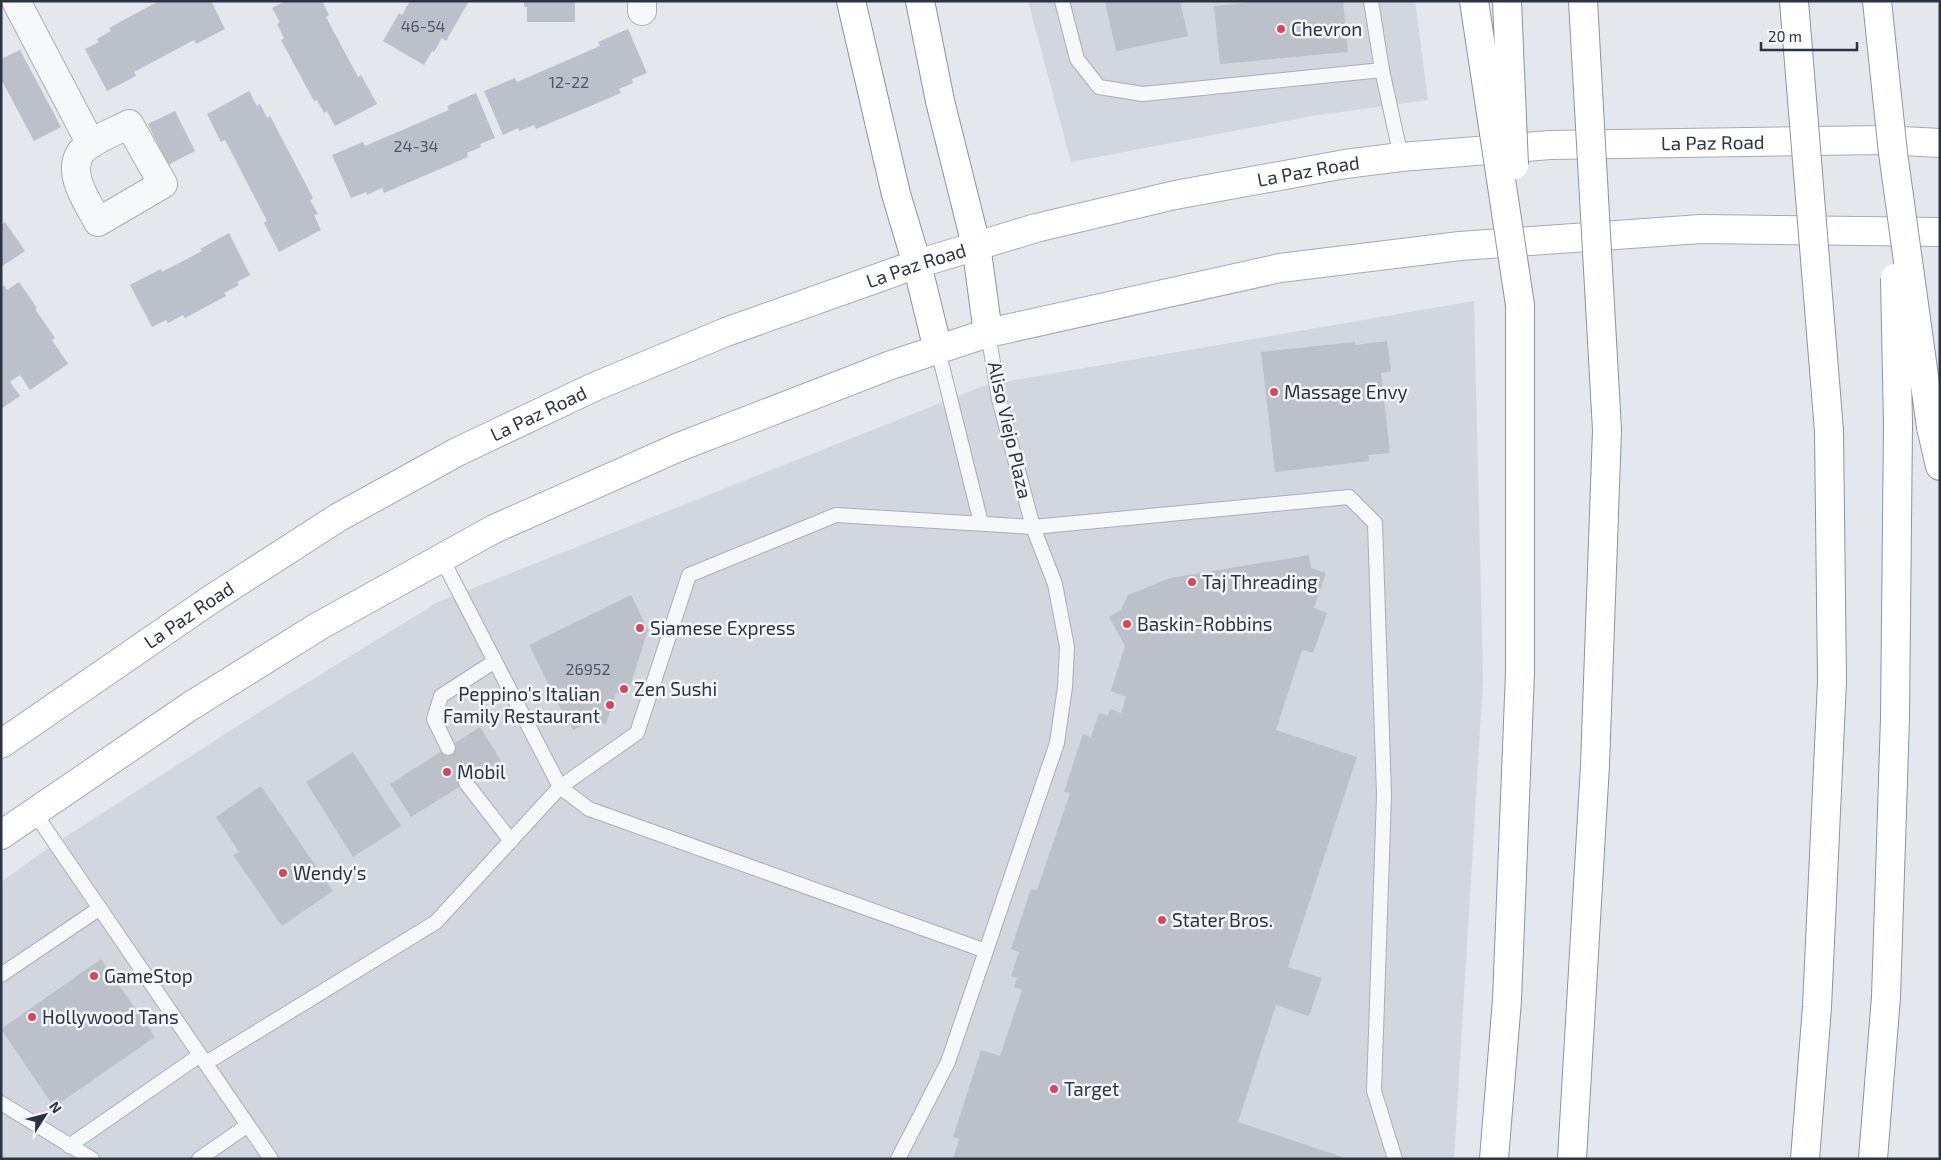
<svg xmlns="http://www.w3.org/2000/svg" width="1941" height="1160" viewBox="0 0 1941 1160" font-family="'Exo 2',sans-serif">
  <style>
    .built { fill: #d2d6de }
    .building { fill: #bbc0ca }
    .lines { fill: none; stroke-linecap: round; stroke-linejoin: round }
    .lane-casing { stroke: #a9aeb7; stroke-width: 16 }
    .street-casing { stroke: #a9aeb7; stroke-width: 30 }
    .primary-casing { stroke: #a3abb8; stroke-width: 30 }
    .highway-casing { stroke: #8b94a3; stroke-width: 30 }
    .lane { stroke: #f7f8fa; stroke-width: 14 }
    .street { stroke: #f7f8fa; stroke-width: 28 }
    .primary { stroke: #fff; stroke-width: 28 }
    .highway { stroke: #fff; stroke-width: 28 }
    .highway-bridge-casing { stroke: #8b94a3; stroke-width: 30; stroke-linecap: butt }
    .highway-bridge { stroke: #fff; stroke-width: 28 }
    .poi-dot { fill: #d1495b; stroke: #f4f6f9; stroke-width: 2 }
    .labels { text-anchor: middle; stroke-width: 5; stroke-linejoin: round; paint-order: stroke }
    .number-label { font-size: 16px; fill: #4f5766 }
    .poi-label { font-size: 19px; fill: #2b3445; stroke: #f4f6f9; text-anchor: start }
    .street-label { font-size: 19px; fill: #2b3445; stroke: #f4f6f9 }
  </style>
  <rect width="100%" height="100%" fill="#e4e7ec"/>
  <!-- built -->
  <path class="built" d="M1028,1H1415L1428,100L1312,116L1071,162Z
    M1474,301L1483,681L1454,1159H1V882L53,845L253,716L438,602L986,385Z"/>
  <!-- building -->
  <path class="building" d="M159,1H211L225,29L196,44L194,40L134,72L136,76L107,91L85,49L99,42L97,39L111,31L109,28Z
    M285,1H322L329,15L326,17L358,77L361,75L377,104L335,126L327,111L324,113L317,100L314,101L281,40L284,38L277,24L280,22L272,8Z
    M410,1H469L446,41L442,38L434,52L432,51L424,65L383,41L399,13L402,15Z
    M524,1H575V22H527V7H524Z
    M1105,1H1180L1188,36L1116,51Z
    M1263,1H1343L1348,52L1220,64L1214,6Z
    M628,29L647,73L632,79L633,83L619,89L621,93L536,129L534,125L519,131L518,128L503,135L484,91L515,78L517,82L600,46L598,42Z
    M20,50L61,127L34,141L1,79V59Z
    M249,91L257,106L260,104L267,118L270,116L313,198L310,200L318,214L314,215L321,230L279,252L264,223L267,221L225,140L221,142L207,114Z
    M476,93L495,138L480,144L481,147L467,153L468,157L384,193L382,188L367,195L366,192L351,198L332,155L363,142L365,146L449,110L447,106Z
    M175,111L195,151L168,165L148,124Z
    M5,222L25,251L1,267V225Z
    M229,233L250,275L237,282L239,285L224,293L226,296L185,318L183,315L168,323L166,320L152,327L130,285L161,269L162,272L202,251L200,249Z
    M19,282L37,308L35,309L55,338L52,340L68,364L30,390L20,375L10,382L20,396L1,409V288L4,285L7,290Z
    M1387,341L1391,371L1381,373L1390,453L1368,455L1369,461L1275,472L1261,352L1355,342V345Z
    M1309,555L1311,568L1326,573L1314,608L1327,613L1313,653L1302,650L1276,730L1357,757L1288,967L1322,978L1309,1016L1276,1005L1238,1122L1348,1159H953L959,1139L953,1137L981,1050L1000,1056L1022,990L1014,987L1017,978L1011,976L1019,952L1011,949L1031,889L1037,890L1070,793L1064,792L1083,734L1091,737L1099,713L1108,716L1110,709L1121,713L1126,697L1111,691L1125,646L1109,617L1121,610L1128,595L1170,578Z
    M631,595L648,630L627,696L616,693L606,724L594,720L573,730L567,717L565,718L529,645Z
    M480,727L501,761L411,817L390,784Z
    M353,752L401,826L353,857L306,782Z
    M261,786L333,891L282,926L233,855L239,852L216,817Z
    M101,959L155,1037L54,1107L1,1029Z"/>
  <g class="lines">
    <!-- lane casing -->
    <g class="lane-casing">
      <path id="lane" d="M1062,1L1077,59L1099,87L1143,94L1382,70
        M1371,1L1382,70L1401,157
        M938,350L981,523
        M441,557L560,787L589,809L986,951
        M448,748L434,719L441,696L495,661
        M466,783L511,841
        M34,812L271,1159
        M1,975L100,908
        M206,1063L436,922L560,787L637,733L689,575L836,515L1033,527L1349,497L1375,523L1384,795L1374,1091L1395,1159
        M1,1103L92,1159
        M69,1146L200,1055
        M199,1159L248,1125
        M898,1159L948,1062L1057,743L1065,687L1067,647L1055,584L1033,527L999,399L988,333"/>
    </g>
    <!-- street casing -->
    <g class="street-casing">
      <path id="street" d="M16,1L91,144
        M642,11V1
        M129,124L163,184L98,222C88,203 66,173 81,152C90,141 116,131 129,124Z"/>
    </g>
    <!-- primary casing -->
    <g class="primary-casing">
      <g id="primary">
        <path id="s1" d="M1,744L210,600L339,517L457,452L594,387L726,332L917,264L1036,228L1175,195L1345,164L1401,157L1550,145L1884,140L1940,143"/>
        <path d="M1,835L189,707L319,626L494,529L679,447L891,365L988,333L1280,268L1460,246L1701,229L1940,232"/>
      </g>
    </g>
    <!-- highway casing -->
    <g class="highway-casing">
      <path id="highway" d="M851,1L896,194L917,264L938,350
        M920,1L940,101L976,245L988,333
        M1931,427L1940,466
        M1494,1159L1507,1000L1520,672V305
        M1572,1159L1595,765L1607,430
        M1805,1159L1817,1007L1832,681L1829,431
        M1873,1159L1886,997L1895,718L1898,424"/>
    </g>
    <!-- lane -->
    <use href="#lane" class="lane"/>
    <!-- street -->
    <use href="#street" class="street"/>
    <!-- primary -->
    <use href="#primary" class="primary"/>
    <!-- highway -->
    <use href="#highway" class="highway"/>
    <!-- highway-bridge casing -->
    <g class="highway-bridge-casing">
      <path id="highway-bridge" d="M1474,1L1520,305
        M1507,1L1514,165
        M1583,1L1607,430
        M1794,1L1829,431
        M1877,1L1893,153L1931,427
        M1895,278L1898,424"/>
    </g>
    <!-- highway-bridge -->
    <use href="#highway-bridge" class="highway-bridge"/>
  </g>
  <!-- markers -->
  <g class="poi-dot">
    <circle cx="1281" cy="29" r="5"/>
    <circle cx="1274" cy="392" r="5"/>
    <circle cx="1192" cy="582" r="5"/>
    <circle cx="1127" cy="624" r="5"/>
    <circle cx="640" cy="628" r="5"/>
    <circle cx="624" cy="689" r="5"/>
    <circle cx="610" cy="705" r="5"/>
    <circle cx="447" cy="772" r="5"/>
    <circle cx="283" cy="873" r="5"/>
    <circle cx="1162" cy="920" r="5"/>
    <circle cx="94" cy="976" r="5"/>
    <circle cx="32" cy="1017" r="5"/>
    <circle cx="1054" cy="1089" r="5"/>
  </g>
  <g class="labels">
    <!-- number labels -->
    <g class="number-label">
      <text x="423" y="32">46-54</text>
      <text x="569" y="88">12-22</text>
      <text x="416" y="152">24-34</text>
      <text x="588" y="675">26952</text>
    </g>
    <!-- poi labels -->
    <g class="poi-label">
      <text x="1291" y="36">Chevron</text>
      <text x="1284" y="399">Massage Envy</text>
      <text x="1202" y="589">Taj Threading</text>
      <text x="1137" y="631">Baskin-Robbins</text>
      <text x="650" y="635">Siamese Express</text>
      <text x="634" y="696">Zen Sushi</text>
      <text x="600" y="701" text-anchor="end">Peppino's Italian<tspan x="600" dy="22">Family Restaurant</tspan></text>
      <text x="457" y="779">Mobil</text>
      <text x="293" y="880">Wendy's</text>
      <text x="1172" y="927">Stater Bros.</text>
      <text x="104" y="983">GameStop</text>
      <text x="42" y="1024">Hollywood Tans</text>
      <text x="1064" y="1096">Target</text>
    </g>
    <!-- street labels -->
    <g class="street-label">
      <text dy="7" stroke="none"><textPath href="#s1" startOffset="1848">La Paz Road</textPath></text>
      <text dy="7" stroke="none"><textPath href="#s1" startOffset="1442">La Paz Road</textPath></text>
      <text dy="7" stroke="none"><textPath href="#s1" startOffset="1038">La Paz Road</textPath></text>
      <text dy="7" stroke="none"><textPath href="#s1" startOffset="632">La Paz Road</textPath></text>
      <text transform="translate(1010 430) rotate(77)" y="7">Aliso Viejo Plaza</text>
      <text dy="7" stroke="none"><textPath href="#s1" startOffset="228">La Paz Road</textPath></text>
    </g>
  </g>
  <!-- border -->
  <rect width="1941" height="1160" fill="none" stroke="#2b3445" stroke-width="5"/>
  <!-- north arrow -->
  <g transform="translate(45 1115) rotate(54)" stroke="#f4f6f9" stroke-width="4" paint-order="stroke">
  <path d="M0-4L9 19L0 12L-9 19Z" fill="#2b3445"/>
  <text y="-8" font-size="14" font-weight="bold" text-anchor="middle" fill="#2b3445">N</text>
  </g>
  <!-- scale -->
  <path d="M1761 42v8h96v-8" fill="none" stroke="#2b3445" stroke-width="2.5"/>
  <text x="1768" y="42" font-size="15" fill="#2b3445" stroke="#f4f6f9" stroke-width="4" paint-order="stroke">20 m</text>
</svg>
